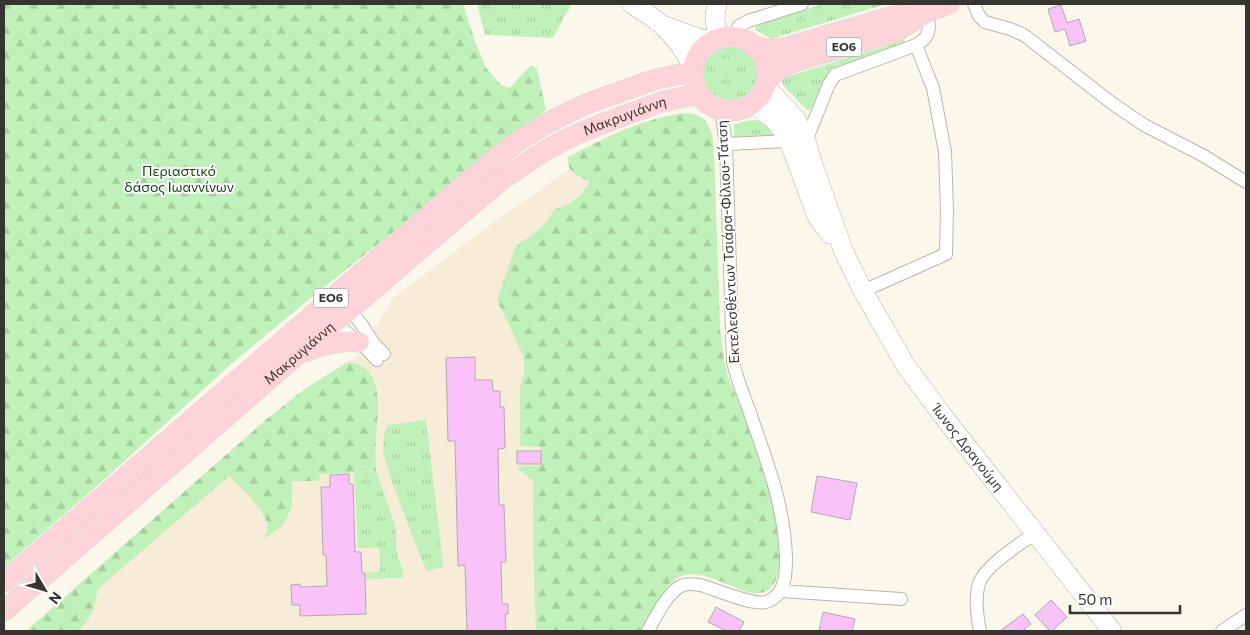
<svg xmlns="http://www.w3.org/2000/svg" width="1250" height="635" viewBox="0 0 1250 635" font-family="Commissioner,sans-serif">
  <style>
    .medical { fill: #f6ecd7 }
    .grass { fill: url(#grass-tufts) }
    .forest { fill: url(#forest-firs) }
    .building { fill: #f9c2f9; stroke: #b2a8b1 }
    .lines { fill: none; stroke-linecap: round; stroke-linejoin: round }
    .street-casing { stroke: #bab7ab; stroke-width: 14 }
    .secondary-casing { stroke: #bab7ab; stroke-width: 20 }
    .primary-casing { stroke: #d7d7d6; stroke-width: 21 }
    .street { stroke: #fff; stroke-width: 12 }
    .secondary { stroke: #fff; stroke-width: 19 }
    .primary { stroke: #fed3d9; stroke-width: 20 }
    .labels { text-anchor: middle; stroke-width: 4; stroke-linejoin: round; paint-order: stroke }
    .shield { fill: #fff; stroke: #72726e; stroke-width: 1 }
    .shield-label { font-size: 12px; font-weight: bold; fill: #363530 }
    .street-label { font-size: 14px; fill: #363530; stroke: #fff }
    .park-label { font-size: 14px; fill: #174213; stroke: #fff }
  </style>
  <defs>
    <pattern id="grass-tufts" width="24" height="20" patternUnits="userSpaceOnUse" patternTransform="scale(1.25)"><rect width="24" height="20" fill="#c1f1ba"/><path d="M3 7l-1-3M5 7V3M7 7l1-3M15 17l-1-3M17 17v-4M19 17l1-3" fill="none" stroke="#a6cfa0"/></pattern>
    <pattern id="forest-firs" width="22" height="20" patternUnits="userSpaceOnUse" patternTransform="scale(1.25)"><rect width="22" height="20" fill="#c1f1ba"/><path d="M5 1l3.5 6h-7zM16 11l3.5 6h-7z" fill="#a6cfa0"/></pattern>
  </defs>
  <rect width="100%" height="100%" fill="#fbf7ea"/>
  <!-- medical -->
  <path class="medical" d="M689,113L698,116L704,119L707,122L712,135L714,153L720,329L723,357L728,375L747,420L779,569L776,581L769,590L764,593L753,594L709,577L695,575H684L678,578L670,585L653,609L641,631H26L268,418L306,388L362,353L392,299L498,219L531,197L569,169L568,157L624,129L677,114Z"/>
  <!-- grass -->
  <path class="grass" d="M477,4H571L553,38L485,35Z
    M823,4H886L771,39L756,30L755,28L756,26L767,21Z
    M902,39L905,41V42L899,47L830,69L828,72L813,105L809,110H807L783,85L782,80L786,77L895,43Z
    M703 73a27 27 0 1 1 54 0a27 27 0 1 1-54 0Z
    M752,120C763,120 772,127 775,137L737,138L734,137V124Z
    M426,420L443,563L442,567L428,571L426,569L422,561L393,485L383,453L384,434L388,425Z
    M376,471L396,528L397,556L403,570V578L365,579V573L380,571L379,548H358L354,472Z"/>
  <!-- forest -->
  <path class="forest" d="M4,4H463L476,44L486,68L501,85L510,88L519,78L531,65L537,69L546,110L313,296L230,365L106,478L4,567Z
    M689,113C712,117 712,134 714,153L720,329C722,344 723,359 727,374C732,389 740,404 746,420C752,432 756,446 761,459C770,484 794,572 768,590C747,605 704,561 677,578C662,588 650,615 641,631H536L534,571L533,481L519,469V466H541V447L520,446V387L524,374V357L497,300L516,246L536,232L546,222L555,209L567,205L581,195L590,182C578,175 566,173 568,157C605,138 646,116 689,113Z
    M348,362C385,366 378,410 376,436C375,448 376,460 376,471L320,474L319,481H292V507L282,526L262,540C265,536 268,532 268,526C266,511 240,486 229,476L98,589C94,609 93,616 78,631H26L268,418L306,388Z"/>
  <!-- building -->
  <path class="building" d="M1061,5L1067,23L1079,19L1086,41L1070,46L1065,29L1055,32L1048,9Z
    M475,357V380H492L493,391H500V407H504L505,448L498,449L499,505H504L506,562H501L502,604H508V614H505L506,631H467L465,565L458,566L455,441H448L446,358Z
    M517,451H541V464H517Z
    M349,474V484H353L355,552H361L362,573H365L366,614L300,616V605H292L291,585L300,584V587L327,586L326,555H323L321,487H330V475Z
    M817,476L857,483L850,520L811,512Z
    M1051,600L1067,617L1052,631H1050L1035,615Z
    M716,607L744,622L739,631H727L708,622Z
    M823,612L855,619L852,631H819Z
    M1023,614L1031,624L1024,629L1026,631H1000Z"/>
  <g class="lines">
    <!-- street casing -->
    <g class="street-casing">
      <path id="street" d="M974,4L979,16L985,22L1010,29L1024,35L1113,104L1144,125L1204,156L1246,182
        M732,37L739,26L748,21L802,4
        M806,141L829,84L835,75L916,45C934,36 932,17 918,4
        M726,144L789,141
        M863,291L946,254L947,209L945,152L933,88L916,45
        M346,305L362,325L374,344L384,354
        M332,317L346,332L367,349L377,360
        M781,591L901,599
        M648,631C655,618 667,593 681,586C687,583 694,584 700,585C716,589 752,606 766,602C786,595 786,575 786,557C784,504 767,462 750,413C744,396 737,380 733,362L726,144L721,110
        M980,631C977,616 974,596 980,581C988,564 1020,544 1035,533
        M1222,631L1246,615"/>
    </g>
    <!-- secondary casing -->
    <g class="secondary-casing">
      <g id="secondary">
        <path d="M632,4C642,11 653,17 662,25C675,37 685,52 693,67"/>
        <path d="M717,4C714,17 714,26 721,38"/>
        <path d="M665,26L701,39L713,40"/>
        <path id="s1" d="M765,86L796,119L806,141L810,156L843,250L863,291L906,366L943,416L1112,631"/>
        <path d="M752,104C769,114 779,123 789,141L815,211L818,218L830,234"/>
      </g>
    </g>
    <!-- primary casing -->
    <g class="primary-casing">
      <g id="primary">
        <circle cx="730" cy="74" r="37"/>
        <path d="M756,47L769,50L784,48L893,16L921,14"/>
        <path d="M766,83L776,71L791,63L897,31L926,13L949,4"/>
        <path d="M306,351C323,345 341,340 359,342"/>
        <path d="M4,582L322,307L491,162L521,139L553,120L586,104L656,79L692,72"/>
        <path id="s2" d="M4,611L299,353L432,239L499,182L535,157L564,140L596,126L661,102L698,94"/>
      </g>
    </g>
    <!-- street -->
    <use href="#street" class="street"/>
    <!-- secondary -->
    <use href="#secondary" class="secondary"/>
    <!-- primary -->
    <use href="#primary" class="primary"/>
  </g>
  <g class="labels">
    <!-- shield labels -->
    <g class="shield">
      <rect x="826.5" y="37.5" width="35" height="19" rx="4"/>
      <rect x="313.5" y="288.5" width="35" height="19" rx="4"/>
    </g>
    <g class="shield-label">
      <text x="844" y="51">ΕΟ6</text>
      <text x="331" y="302">ΕΟ6</text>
    </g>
    <!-- street labels -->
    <g class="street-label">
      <text dy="5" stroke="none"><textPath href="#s2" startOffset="798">Μακρυγιάννη</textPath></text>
      <text transform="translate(728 242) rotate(-93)" y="5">Εκτελεσθέντων Τσιάρα-Φίλιου-Τάτση</text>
      <text dy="5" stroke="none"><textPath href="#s2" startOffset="392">Μακρυγιάννη</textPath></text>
      <text dy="5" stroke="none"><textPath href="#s1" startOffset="419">Ίωνος Δραγούμη</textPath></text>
    </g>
    <!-- park labels -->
    <g class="park-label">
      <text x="179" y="176">Περιαστικό<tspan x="179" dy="16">δάσος Ιωαννίνων</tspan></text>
    </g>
  </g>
  <!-- border -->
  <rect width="1250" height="635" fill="none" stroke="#363530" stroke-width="10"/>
  <!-- north arrow -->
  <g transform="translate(45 590) rotate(128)" stroke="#ffffff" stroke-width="4" paint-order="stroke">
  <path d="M0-4L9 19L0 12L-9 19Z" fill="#363530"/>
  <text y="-8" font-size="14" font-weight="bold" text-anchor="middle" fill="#363530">N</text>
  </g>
  <!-- scale -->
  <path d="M1070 605v8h110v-8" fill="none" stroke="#363530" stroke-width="2.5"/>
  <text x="1078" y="605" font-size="15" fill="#363530" stroke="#ffffff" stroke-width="4" paint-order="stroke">50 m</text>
</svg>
